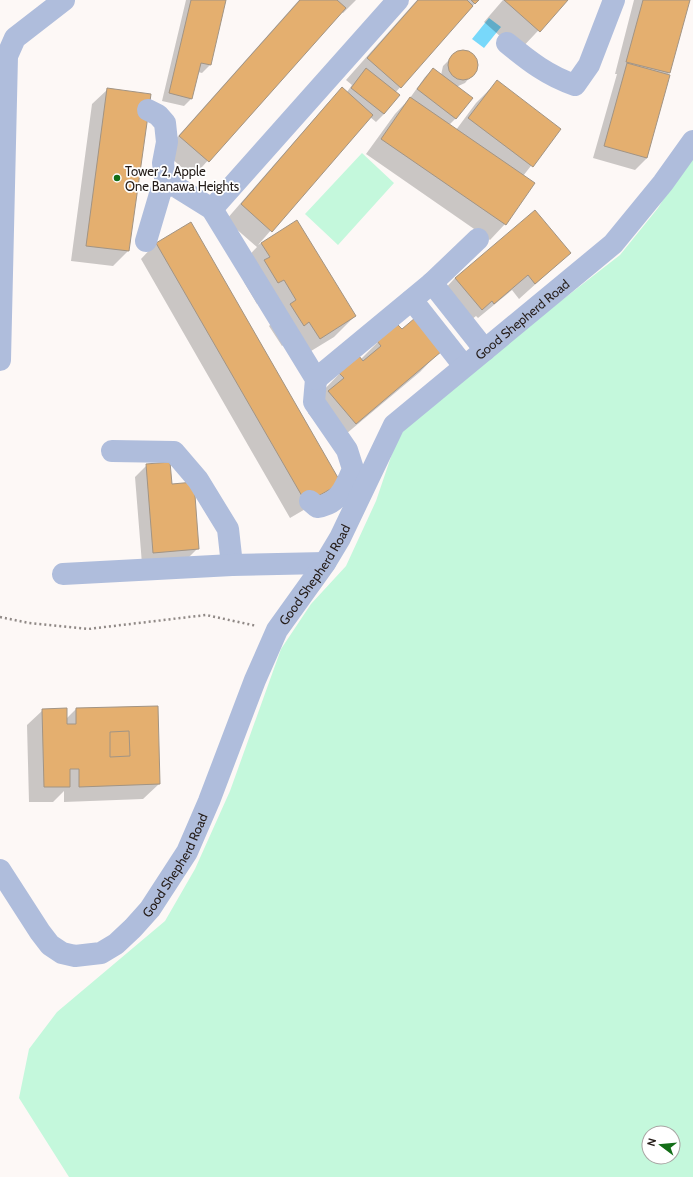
<svg xmlns="http://www.w3.org/2000/svg" width="693" height="1177" viewBox="0 0 693 1177" font-family="Cabin,sans-serif">
  <style>
    .green { fill: #c4f8dc; fill-rule: evenodd }
    .water { fill: #78d8fa }
    .shadow { fill: #0003 }
    .building { fill: #e4af6f; stroke: #a29484 }
    .lines { fill: none; stroke-linecap: round; stroke-linejoin: round }
    .path { stroke: #908986; stroke-width: 2.5; stroke-dasharray: 2 3; stroke-linecap: butt }
    .minor { stroke: #afbddc; stroke-width: 22 }
    .poi-dot { fill: #136d17; stroke: #fff; stroke-width: 1.5 }
    .labels { text-anchor: middle; stroke-width: 3.5; stroke-linejoin: round; paint-order: stroke }
    .poi-label { font-size: 13px; fill: #251d19; stroke: #fff; text-anchor: start }
    .street-label { font-size: 13px; fill: #251d19; stroke: #fff }
  </style>
  <rect width="100%" height="100%" fill="#fdf8f6"/>
  <!-- green -->
  <path class="green" d="M693,151V1177H69L19,1098L29,1049L57,1012L165,921L195,869L230,791L281,649L311,604L346,566L376,501L397,439L409,419L620,255L658,208ZM649,1133H673V1157H649Z
    M362,153L394,183L338,245L305,214Z"/>
  <!-- water -->
  <path class="water" d="M489,18L501,27L484,48L472,39Z"/>
  <!-- shadow -->
  <path class="shadow" d="M186,0H225L210,65L202,73L198,72L192,98L184,106L162,101Z
    M299,0H356L343,13L341,12L193,177L164,152Z
    M417,0H478L395,93L398,96L384,114L376,122L370,117L258,245L297,221L355,316L334,337L298,359L288,342L282,346L269,326L274,321L262,300L257,304L244,282L248,278L240,265L257,247L226,220L327,104L342,89L347,92L352,85L346,80Z
    M503,0H567L518,52L484,22Z
    M634,0H689L669,73L667,75L647,158L635,170L593,158L617,74H615Z
    M463,51L469,52L474,56L477,62V69L465,83L456,87V118L449,125L456,130L476,103L497,82L560,129L523,176L505,224L490,240L366,154L395,114L410,98L425,77L433,69L441,75L443,66L456,53Z
    M108,89L128,251L113,266L71,261L92,104Z
    M156,243L340,483L324,498L290,518L141,259Z
    M570,253L519,299L512,290L478,318L476,316L466,324L440,294L455,278Z
    M401,330L441,350L420,372L334,444L308,413L322,399L319,395L340,373L361,359L378,342Z
    M147,465L171,485L198,548L186,560L142,564L135,477Z
    M76,709L159,784L143,799L64,802V791L53,802H29L27,725L43,710L66,719Z"/>
  <!-- building -->
  <path class="building" d="M191,0H226L211,65L201,63L192,99L169,93Z
    M300,0H337L346,8L209,162L179,136Z
    M418,0H467L473,6L401,88L367,58Z
    M471,0H479L475,4Z
    M504,0H568L540,32Z
    M643,0H690L670,73L626,62Z
    M448 65a15 15 0 1 1 30 0a15 15 0 1 1-30 0Z
    M627,63L670,75L647,158L604,146Z
    M366,68L400,95L384,114L351,88Z
    M433,68L473,98L456,119L417,89Z
    M497,80L561,129L533,167L468,118Z
    M342,87L373,115L272,232L241,204Z
    M107,88L151,94L129,251L86,246Z
    M410,97L535,183L506,225L381,139Z
    M535,210L571,253L535,284L528,275L494,304L492,301L482,310L455,278Z
    M297,220L356,316L320,339L309,322L304,326L290,304L296,300L284,280L278,283L264,260L270,257L261,243Z
    M191,222L341,483L306,503L156,243Z
    M415,318L442,351L356,424L328,391L344,378L339,373L359,356L363,361L381,346L377,341L397,324L402,329Z
    M170,462L172,484L194,482L199,549L153,553L146,464Z
    M158,706L160,784L79,787V769H70V787H44L42,709L67,708V724H76V708Z
    M129,731L130,756L110,757V732Z"/>
  <g class="lines">
    <!-- path -->
    <path class="path" d="M0,617L29,623L88,629L206,615L257,626"/>
    <!-- minor -->
    <g class="minor">
      <path d="M507,43C529,61 548,76 575,85L589,65L614,0"/>
      <path d="M148,110L158,115L165,123L167,142L163,163L166,185"/>
      <path d="M212,209L398,0"/>
      <path d="M146,241L162,187L166,185L175,186L212,209L316,379L314,402L347,450L353,469C345,488 339,504 317,507L310,501"/>
      <path d="M432,283L485,350"/>
      <path d="M412,300L464,366"/>
      <path d="M0,360L7,56L15,38L64,0"/>
      <path d="M316,379L432,283L478,239"/>
      <path d="M112,451L174,452L198,480L228,529L232,565"/>
      <path d="M63,574L232,565L325,563"/>
      <path id="s1" d="M0,870L40,932L50,945L62,953L75,956L101,953L116,944L133,928L150,909L187,852L209,801L255,680L277,630L325,563L340,538L394,425L613,244L663,183L693,141"/>
    </g>
  </g>
  <!-- markers -->
  <circle class="poi-dot" cx="117" cy="178" r="4"/>
  <g class="labels">
    <!-- poi labels -->
    <g class="poi-label">
      <text x="125" y="176">Tower 2, Apple<tspan x="125" dy="15">One Banawa Heights</tspan></text>
    </g>
    <!-- street labels -->
    <g class="street-label">
      <text dy="5" stroke="none"><textPath href="#s1" startOffset="921">Good Shepherd Road</textPath></text>
      <text dy="5" stroke="none"><textPath href="#s1" startOffset="585">Good Shepherd Road</textPath></text>
      <text dy="5" stroke="none"><textPath href="#s1" startOffset="261">Good Shepherd Road</textPath></text>
    </g>
  </g>
  <!-- north arrow -->
  <g transform="translate(661 1145) rotate(286)"><circle r="19" fill="#ffffff" stroke="#a8a5a3"/>
  <path d="M0-3L7 15L0 10L-7 15Z" fill="#136d17"/>
  <text y="-6" font-size="11" font-weight="bold" text-anchor="middle" fill="#251d19">N</text>
  </g>
</svg>
